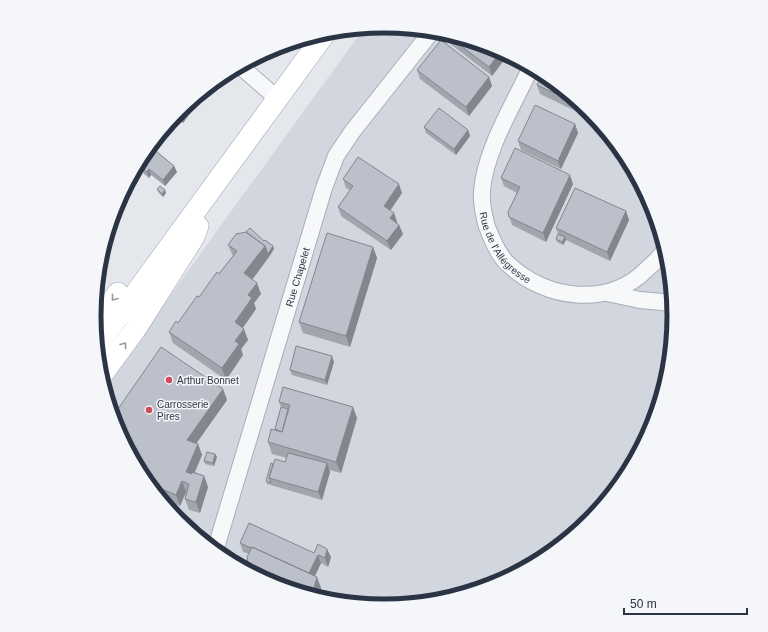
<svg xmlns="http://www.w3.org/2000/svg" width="768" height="632" viewBox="0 0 768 632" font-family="Arial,sans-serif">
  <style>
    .built { fill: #d2d6de }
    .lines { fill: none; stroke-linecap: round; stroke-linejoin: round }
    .minor-casing { stroke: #a9aeb7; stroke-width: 18 }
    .major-casing { stroke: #a3abb8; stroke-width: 22 }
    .minor { stroke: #f7f8fa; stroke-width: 16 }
    .major { stroke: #fff; stroke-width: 21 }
    .wall { fill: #a1a5ae }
    .shaded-wall { fill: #83868d }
    .building { fill: #bbc0ca; stroke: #83868d }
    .oneway { stroke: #959aa2 }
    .poi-dot { fill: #d1495b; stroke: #f4f6f9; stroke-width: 1.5 }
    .labels { text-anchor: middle; stroke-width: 3; stroke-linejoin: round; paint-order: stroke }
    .street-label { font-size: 10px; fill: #2b3445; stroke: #f4f6f9 }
    .poi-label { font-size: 10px; fill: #2b3445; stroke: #f4f6f9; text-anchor: start }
    .rim { fill: none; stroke: #2b3445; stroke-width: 5 }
  </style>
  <rect width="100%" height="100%" fill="#e4e7ec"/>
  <!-- built -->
  <path class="built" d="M384,26L441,32L495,48L545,75L589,111L625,155L652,205L668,260L674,316L668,373L652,427L625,477L589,521L545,557L495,584L440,600L384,606L327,600L273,584L223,557L179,521L143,477L116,427L104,387L364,28Z"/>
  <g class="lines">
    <!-- minor casing -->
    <g class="minor-casing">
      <g id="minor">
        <path d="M240,66L278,99"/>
        <path id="s1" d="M531,67C514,104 485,150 482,191C481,203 484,216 487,227C492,239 498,255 508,264C546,300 609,308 647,269C654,263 661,257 665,249"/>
        <path d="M607,293L640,300L673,303"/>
        <path id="s2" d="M215,551L324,188L336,156L352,132L432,31"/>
      </g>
    </g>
    <!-- major casing -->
    <g class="major-casing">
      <path id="major" d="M95,323L118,293
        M97,346L326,32
        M101,376L135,330L194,237L198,226"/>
    </g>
    <!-- minor -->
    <use href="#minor" class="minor"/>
    <!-- major -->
    <use href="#major" class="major"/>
  </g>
  <!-- wall -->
  <path class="wall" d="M445,34L495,48L508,55L492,76L448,42Z
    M417,70L489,77L492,86L469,116L420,79Z
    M543,74L588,110L586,116L540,94L537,85Z
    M201,98L183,123L174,117L179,111Z
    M575,124L578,133L561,169L521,150L518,141Z
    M424,127L468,130L470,136L456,155L426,133Z
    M143,155L174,166L177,172L165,186L151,175L149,178L144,174L142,168L145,162L144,161L142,156Z
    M501,178L573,184L546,242L512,225L508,212L517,193L504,186Z
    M343,179L402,193L390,211L394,213L397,222H396L399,225L403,234L391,250L341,216L338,207L350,190L346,188Z
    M157,189L165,190L166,193L163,197L158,192Z
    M626,211L629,220L610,261L566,240L563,245L557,242L556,239L558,234L556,228Z
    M246,232L273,246L274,249L252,279L261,294L254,303L256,309L243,328L248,340L241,349L243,355L226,380L173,343L169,332L178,323L233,256L228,245Z
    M373,247L377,258L350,347L303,333L299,322Z
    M334,362L327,385L292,375L290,370Z
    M223,389L227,400L196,443L198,444L202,455L195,472L204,476L208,487L200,513L189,510L185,499L186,492L180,506L160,498L143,477L118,409Z
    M279,402L357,418L341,473L329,470L330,472L322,500L267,484L266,481L273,464L285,462L287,458L272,454L268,442L275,429L281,407Z
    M217,457L214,466L205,464L204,461Z
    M240,543L314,553L331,557L328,567L321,563L315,576L321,588L319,598L273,584L248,564L249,554L243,552Z"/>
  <!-- shaded-wall -->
  <path class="shaded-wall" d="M501,51L508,55L492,76L489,67Z
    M489,77L492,86L469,116L466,107Z
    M200,94L201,98L183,123L181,117L195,98Z
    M583,106L588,110L586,116L583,107Z
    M575,124L578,133L561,169L558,161Z
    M468,130L470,136L456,155L454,149Z
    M174,166L177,172L165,186L163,180Z
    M149,169L151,175L149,178L147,172Z
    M570,175L573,184L546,242L543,233Z
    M399,184L402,193L387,215L384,206Z
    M165,190L166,193L163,197L162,194Z
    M626,211L629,220L610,261L607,252Z
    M394,213L397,222L394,227L390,218Z
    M399,225L403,234L391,250L387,241Z
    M565,237L566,240L563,245L562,242Z
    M265,246L269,257L249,284L244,273Z
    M273,246L274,249L269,257L268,254Z
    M373,247L377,258L350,347L346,336Z
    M257,283L261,294L254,303L256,309L239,333L235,322L248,295Z
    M244,329L248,340L241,349L243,355L226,380L222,368L235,341Z
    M332,356L334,362L327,385L325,380Z
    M223,389L227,400L191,451L187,440Z
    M353,407L357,418L341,473L336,462Z
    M198,444L202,455L190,483L186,472Z
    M215,454L217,457L214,466L213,463Z
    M327,463L330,472L322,500L318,492Z
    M204,476L208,487L200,513L196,502Z
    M182,481L186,492L180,506L176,495Z
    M327,549L331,557L328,567L325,558Z
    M318,555L321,563L311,584L308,575Z
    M317,577L321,588L319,598L312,596V595Z
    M293,586L294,590L291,589Z"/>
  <!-- building -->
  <path class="building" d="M446,33L495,48L501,51L489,67L445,34Z
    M441,40L489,77L466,107L417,70Z
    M543,74L545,75L583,106V107L537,85Z
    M195,98L181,117L176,114L179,111Z
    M535,105L575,124L558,161L518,141Z
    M439,108L468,130L454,149L424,127Z
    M150,146L174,166L163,180L149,169L147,172L142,168L147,159L143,156Z
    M515,148L570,175L543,233L509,217L508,212L520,187L501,178Z
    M358,157L399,184L384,206L394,213L390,218L399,225L387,241L338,207L353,186L343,179Z
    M160,186L165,190L162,194L157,189Z
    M575,188L626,211L607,252L556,228Z
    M250,228L264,241L265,240L273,246L268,254L265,246L246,232Z
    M246,232L265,246L244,273L257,283L248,295L252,298L235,322L244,329L235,341L239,344L222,368L169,332L176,321L178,323L197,296L199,297L217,272L219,274L237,251L228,245L236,234Z
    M327,233L373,247L346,336L299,322Z
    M558,234L565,237L562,242L556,239Z
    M296,346L332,356L325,380L290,370Z
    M161,347L223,389L187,440L198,444L186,472L192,474V472L204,476L196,502L185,499L189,484L182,481L176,495L148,483L143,477L116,427L110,407L111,406L118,409Z
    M283,387L353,407L336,462L268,442L271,429L282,432L290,405L279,402Z
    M281,407L288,409L282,432L275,429Z
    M207,452L215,454L213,463L204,461Z
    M288,453L327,463L318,492L269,478L275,459L285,462Z
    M271,463L273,464L269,478L271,483L266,481Z
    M249,523L314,553L318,544L327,549L325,558L318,555L309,573L252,547L251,548L240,543Z
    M252,547L317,577L312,595L293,586L291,589L273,584L245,569L248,564L247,557Z"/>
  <!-- one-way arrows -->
  <defs><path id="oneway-chevron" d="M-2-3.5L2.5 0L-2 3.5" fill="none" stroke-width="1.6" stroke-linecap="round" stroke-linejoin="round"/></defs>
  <g class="oneway">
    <use href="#oneway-chevron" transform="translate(114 298) rotate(128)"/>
    <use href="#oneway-chevron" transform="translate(124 345) rotate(-53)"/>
  </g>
  <!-- markers -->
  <g class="poi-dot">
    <circle cx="169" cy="380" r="4"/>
    <circle cx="149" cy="410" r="4"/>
  </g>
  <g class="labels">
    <!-- street labels -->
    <g class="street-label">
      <text dy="4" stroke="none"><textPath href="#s1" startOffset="198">Rue de l'Allégresse</textPath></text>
      <text dy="4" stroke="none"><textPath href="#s2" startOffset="286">Rue Chapelet</textPath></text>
    </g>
    <!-- poi labels -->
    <g class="poi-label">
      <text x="177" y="384">Arthur Bonnet</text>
      <text x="157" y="408">Carrosserie<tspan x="157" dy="12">Pires</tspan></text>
    </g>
  </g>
  <!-- crop -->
  <path d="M0 0H768V632H0ZM101 316a283 283 0 1 1 566 0a283 283 0 1 1-566 0Z" fill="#f4f6f9" fill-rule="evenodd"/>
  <path class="rim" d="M101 316a283 283 0 1 1 566 0a283 283 0 1 1-566 0Z"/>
  <!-- scale -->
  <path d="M624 608v6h123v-6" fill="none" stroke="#2b3445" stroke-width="2"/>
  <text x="630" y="608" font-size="12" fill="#2b3445" stroke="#f4f6f9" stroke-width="3" paint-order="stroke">50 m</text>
</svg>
